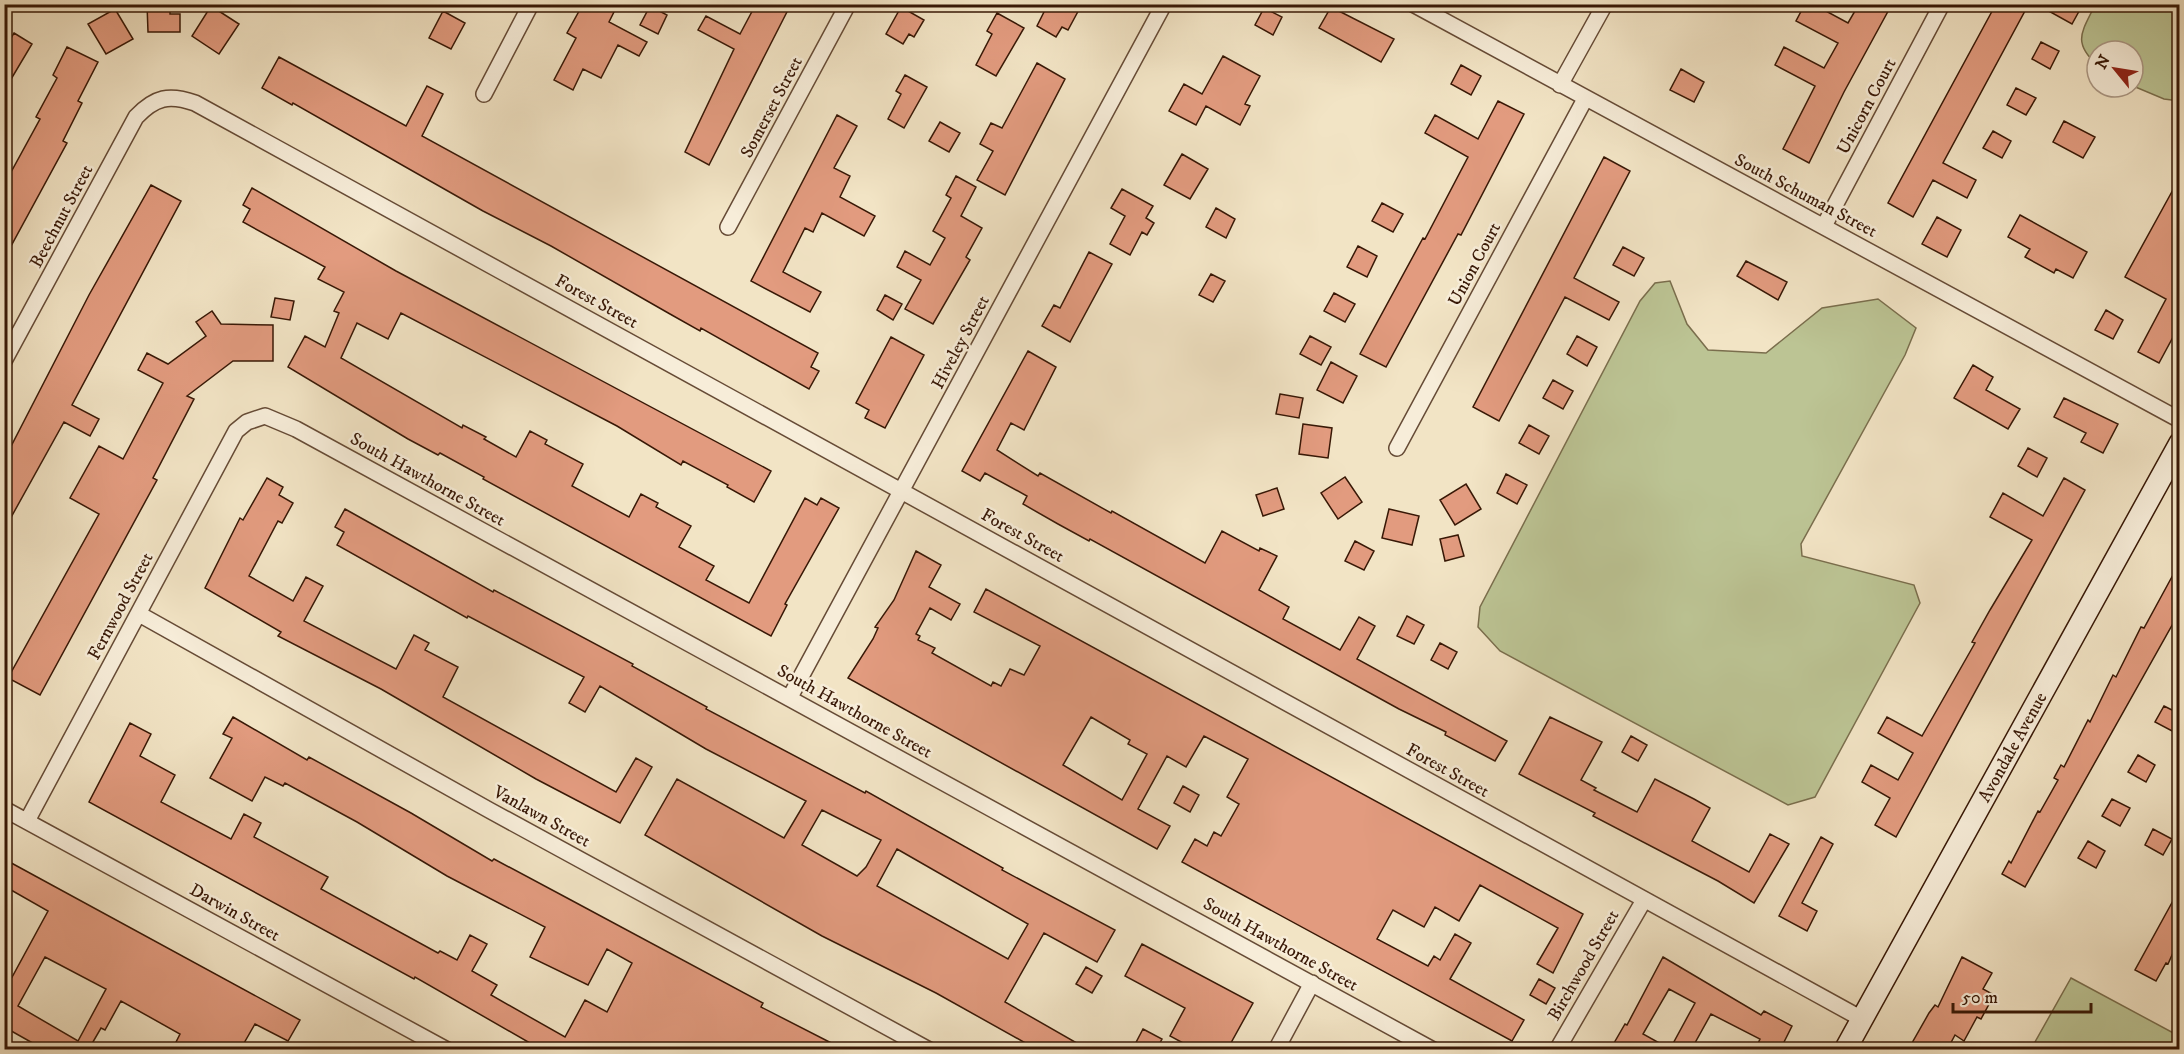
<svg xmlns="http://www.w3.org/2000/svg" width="2184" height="1054" viewBox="0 0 2184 1054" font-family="'IM FELL DW Pica',serif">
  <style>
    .green { fill: #bcc494; stroke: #7a6e4d; stroke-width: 1.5 }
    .building { fill: #e29b7f; stroke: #381806; stroke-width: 1.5; fill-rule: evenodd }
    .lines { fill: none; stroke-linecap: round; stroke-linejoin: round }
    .street-casing { stroke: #664b36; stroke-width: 18 }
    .secondary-casing { stroke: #381806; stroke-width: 24 }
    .street { stroke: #f7edd9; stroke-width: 15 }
    .secondary { stroke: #f7edd9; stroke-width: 21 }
    .labels { text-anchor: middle; stroke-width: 5; stroke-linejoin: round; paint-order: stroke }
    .street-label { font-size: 18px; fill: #381806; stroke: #f7edd9 }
  </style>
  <rect width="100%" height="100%" fill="#f2e4c5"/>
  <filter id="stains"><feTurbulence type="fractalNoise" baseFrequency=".00333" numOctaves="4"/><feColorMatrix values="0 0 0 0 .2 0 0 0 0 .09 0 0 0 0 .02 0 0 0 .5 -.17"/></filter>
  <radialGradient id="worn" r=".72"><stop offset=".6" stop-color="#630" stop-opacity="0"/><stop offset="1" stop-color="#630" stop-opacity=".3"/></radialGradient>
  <!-- green -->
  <path class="green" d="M2095,5H2179V101L2164,99L2133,86V51H2097V65C2072,42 2082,32 2095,5Z
    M1670,281L1687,324L1708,350L1766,353L1822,308L1878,299L1916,328L1905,355L1801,544L1802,556L1914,585L1920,603L1815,797L1788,805L1500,651L1478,627L1480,607L1640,301L1655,283Z
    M2071,978L2179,1036V1049H2031Z"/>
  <!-- building -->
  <path class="building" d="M147,4H170V14H180V32H148Z
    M583,4H618L609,22L647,42L639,56L618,45L601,78L583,69L573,90L554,80L576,38L567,33Z
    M756,4H791L709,165L685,152L734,49L698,30L706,16L740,34Z
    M1048,4H1082L1068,30L1062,27L1056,37L1037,26Z
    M1805,4H1813L1848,23L1859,4H1892L1844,92L1809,163L1783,149L1815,86L1775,65L1784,47L1824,68L1838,43L1796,21Z
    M1996,4H2017L2026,9L1943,163L1976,180L1967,198L1933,180L1913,217L1888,203Z
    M2036,4H2083L2072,24Z
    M211,6L239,24L219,54L192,36Z
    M650,6L667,15L658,34L640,25Z
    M901,7L924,20L914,37L909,34L903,44L886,34Z
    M1331,7L1394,39L1381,62L1319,28Z
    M1264,8L1282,17L1273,35L1255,25Z
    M115,9L133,39L106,54L88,24Z
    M443,11L465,23L451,49L429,38Z
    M997,13L1024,28L996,76L976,65L992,34L987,31Z
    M14,33L32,44L4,91V51Z
    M2041,42L2059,51L2050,69L2032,59Z
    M67,47L98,62L78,101L82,103L63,141L67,143L4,259V185L40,119L36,117L57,78L53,75Z
    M1223,56L1260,76L1245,104L1250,106L1240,125L1206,106L1196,125L1169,111L1184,84L1202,94Z
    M279,57L406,126L427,86L443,94L422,136L818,353L811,367L819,371L809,389L701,328L700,331L670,314L551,246L483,211L293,103L292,105L262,88Z
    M1037,63L1065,79L1005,195L977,180L993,151L980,144L991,123L1002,128Z
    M1461,65L1481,76L1471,95L1451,84Z
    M1681,69L1704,82L1694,102L1670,90Z
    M905,75L927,87L904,128L888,119L901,94L896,91Z
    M2016,88L2036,98L2026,115L2007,105Z
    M1498,101L1524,114L1461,235L1458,234L1386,367L1360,354L1423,238L1425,239L1468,157L1425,133L1435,115L1478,139Z
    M837,115L857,126L834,168L850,176L840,197L875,216L864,236L822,213L813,232L805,228L783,272L821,292L810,312L751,281Z
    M2064,121L2095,137L2083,158L2053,142Z
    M940,122L960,133L949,152L929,141Z
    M1993,131L2011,141L2002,158L1983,148Z
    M1182,154L1208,169L1190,199L1164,185Z
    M1604,157L1630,171L1574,278L1619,302L1609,320L1565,297L1499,421L1473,407Z
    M956,176L976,187L961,216L982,228L966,257L970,260L933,324L905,309L921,280L897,267L905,251L930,265L945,238L933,231L951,198L946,195Z
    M2180,177V324L2159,363L2138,352L2166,299L2125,277Z
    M151,185L181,201L72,405L99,419L90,436L64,422L4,530V460L89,295Z
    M252,188L396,271L771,471L754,502L727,487L728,485L683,461L681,465L617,426L401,313L388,339L357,323L341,358L462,428L463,425L486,437L484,439L516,457L530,431L547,440L545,444L583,464L572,486L629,517L641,494L658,503L656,507L691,526L679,547L714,566L706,580L749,603L805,498L817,505L821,498L839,508L785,604L787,605L771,636L483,479L484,477L440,453L438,455L408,439L288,367L305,336L325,347L339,313L334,311L344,292L318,279L325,267L243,222L250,209L243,205Z
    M1122,189L1153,206L1146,218L1154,223L1147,235L1142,232L1130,255L1110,244L1125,216L1111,208Z
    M1382,203L1403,214L1393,232L1372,221Z
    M1216,208L1235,219L1226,238L1206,227Z
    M2020,215L2087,252L2073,278L2056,269L2054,273L2025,257L2030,249L2008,237Z
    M1937,217L1961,230L1947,257L1922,244Z
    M1358,246L1377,256L1367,277L1347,267Z
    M1623,247L1644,258L1634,276L1613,265Z
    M1089,252L1112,264L1070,342L1042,326L1054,305L1060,308Z
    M1746,261L1787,282L1778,300L1737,276Z
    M1211,274L1225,281L1213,302L1199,295Z
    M1334,293L1355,304L1345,322L1324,311Z
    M885,295L902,304L893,320L877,310Z
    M275,298L294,301L290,320L271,317Z
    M2106,310L2123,320L2113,339L2095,330Z
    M212,311L221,324L273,325V361H233L187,396L194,399L153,478L157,480L40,695L8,678L99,514L70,498L99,446L123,459L163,383L138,370L147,353L168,364L206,336L196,322Z
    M1310,336L1331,347L1321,365L1300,354Z
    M1577,336L1597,347L1587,366L1567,354Z
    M891,337L924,355L885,428L865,418L869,410L856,403Z
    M1028,351L1056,367L1024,430L1011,423L997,450L1038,476L1040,473L1111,513L1112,511L1205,563L1222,531L1259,551L1260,548L1277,556L1259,590L1289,607L1283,619L1340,650L1359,617L1375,626L1357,659L1507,741L1495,761L1445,735L1446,732L1399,709L1090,539L1089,541L1058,524L1023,504L1027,496L985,473L980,481L962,471Z
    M1331,362L1357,376L1343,403L1317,390Z
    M1973,365L1993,377L1986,390L2020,409L2008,429L1954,398Z
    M1553,380L1573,391L1563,409L1543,398Z
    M1280,394L1303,398L1299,418L1276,414Z
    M2064,398L2118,424L2103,453L2081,442L2086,433L2054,417Z
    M1303,424L1332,428L1328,458L1299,454Z
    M1529,425L1549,436L1539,454L1519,443Z
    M2028,448L2047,458L2037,477L2018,466Z
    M1506,474L1527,485L1517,504L1497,493Z
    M1345,477L1362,502L1338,519L1321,493Z
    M267,478L283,487L279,495L293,503L282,523L278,521L249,576L293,601L306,577L323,586L304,621L396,669L414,635L429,643L425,650L458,667L443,697L616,792L636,758L652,767L620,823L536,779L381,689L278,636L281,632L205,588L240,518L243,520Z
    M2064,478L2085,490L1896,837L1875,825L1890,798L1862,782L1871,765L1898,780L1913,753L1878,733L1887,717L1922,736L1975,643L1972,642L1990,610L2032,540L1990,517L2003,493L2043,516Z
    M1466,484L1481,509L1455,525L1440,500Z
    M1277,488L1284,509L1263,516L1256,495Z
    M345,509L493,592L494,590L633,664L632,666L707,707L706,709L865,793L866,791L1003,868L1002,870L1115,930L1097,962L1044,933L1005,1002L1089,1050H1026L1029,1045L936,993L822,936L645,835L677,779L784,838L806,801L706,749L600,686L585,712L569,703L584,677L468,616L467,618L337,545L344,532L335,527ZM822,810L881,840L866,867L857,876L802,845ZM897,849L1028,924L1008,959L877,886Z
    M1389,509L1419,516L1412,545L1382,538Z
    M1458,535L1464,556L1445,561L1440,539Z
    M1355,541L1374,551L1364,570L1345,561Z
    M916,551L941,565L929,587L960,604L951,620L930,608L916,634L920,636L918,640L935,648L932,653L991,686L993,682L1001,686L1010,669L1024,675L1040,646L974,612L986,589L1583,914L1553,973L1537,964L1558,928L1480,885L1459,921L1435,907L1424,927L1393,910L1377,939L1428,966L1434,956L1440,960L1455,934L1471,943L1450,979L1524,1020L1512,1041L1182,862L1195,839L1207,846L1214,832L1221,836L1239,804L1227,797L1248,759L1204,736L1186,767L1167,756L1138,809L1170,826L1157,849L848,678L873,639L878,628L875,627L894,600ZM1091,717L1130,740L1128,744L1147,754L1122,800L1063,765Z
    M2180,562V611L2025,887L2002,874L2009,861L2011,863L2038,811L2040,812L2058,780L2054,778L2061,765L2064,767L2088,720L2090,722L2113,675L2116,677L2141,627L2144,628Z
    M1407,616L1424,625L1414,644L1397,636Z
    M1440,643L1457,652L1448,669L1431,660Z
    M2164,706L2180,714V722L2174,732L2155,722Z
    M233,717L307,760L309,757L411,813L492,861L494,859L569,899L763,1003L761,1007L845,1050H542L415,977L414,979L89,802L130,723L151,734L140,756L175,775L161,802L231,839L244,814L261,823L254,837L328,877L321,889L438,953L440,951L457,960L470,935L487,944L472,971L497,985L491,995L565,1037L585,1000L607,1012L632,963L607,949L588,985L530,957L545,927L447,876L357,822L285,783L283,786L265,777L252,801L210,778L232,738L223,734Z
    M1550,717L1602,742L1581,780L1596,788L1594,790L1637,812L1655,779L1694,799L1710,808L1692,841L1749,872L1770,834L1789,844L1754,903L1718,881L1593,816L1595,813L1519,774Z
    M1631,736L1647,745L1638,761L1622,752Z
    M2138,755L2155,765L2146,782L2128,772Z
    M1183,786L1199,795L1190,812L1174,803Z
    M2112,799L2130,808L2120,826L2102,816Z
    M2153,829L2172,839L2163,855L2145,845Z
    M1821,837L1833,844L1802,903L1817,911L1807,931L1779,916Z
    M2088,841L2105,851L2096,868L2078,858Z
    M4,859L300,1020L288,1041L255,1024L240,1050H172L180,1034L121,1001L105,1030L101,1028L90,1047L95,1050H45L6,1028L4,1030V992L48,911L4,886ZM45,957L106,989L78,1041L18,1006Z
    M2180,888V937L2168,964L2166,963L2156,981L2135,970Z
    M1142,944L1253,1003L1227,1050H1196L1170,1036L1185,1008L1125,976Z
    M1663,957L1761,1015L1764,1011L1792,1026L1780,1050H1755L1760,1039L1711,1014L1691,1050H1610L1625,1024L1627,1025ZM1669,989L1695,1003L1670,1049L1643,1034Z
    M1962,957L1992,973L1983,989L1994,995L1981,1019L1977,1017L1964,1041L1955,1035L1947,1050H1908L1929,1013L1935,1005L1938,1007Z
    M1086,967L1102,976L1092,993L1076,984Z
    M1539,979L1555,988L1546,1004L1530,995Z
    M1143,1029L1162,1039L1156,1050H1132Z"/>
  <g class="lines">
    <!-- street casing -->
    <g class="street-casing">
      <path id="street" d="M1413,4L2180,420
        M1560,85L1605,4
        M484,94L531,4
        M1824,226L1942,4
        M728,227L848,4
        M4,361L136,117C155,97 169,94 195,103L1862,1019
        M1397,448L1585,99
        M139,614L489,810L929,1050
        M790,697L1164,4
        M4,809L447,1050
        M27,821L236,431L247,422L265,416L296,429L1433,1050
        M1276,1050L1312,983
        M1557,1050L1644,900"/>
    </g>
    <!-- secondary casing -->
    <g class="secondary-casing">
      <g id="secondary">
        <path id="s1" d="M1845,1050L2180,443"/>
      </g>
    </g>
    <!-- street -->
    <use href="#street" class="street"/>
    <!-- secondary -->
    <use href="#secondary" class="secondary"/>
  </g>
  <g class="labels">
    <!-- street labels -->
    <g class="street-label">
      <text transform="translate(1866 106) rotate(-62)" y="6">Unicorn Court</text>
      <text transform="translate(771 107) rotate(-62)" y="6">Somerset Street</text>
      <text transform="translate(1806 195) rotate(28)" y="6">South Schuman Street</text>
      <text transform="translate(61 216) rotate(-62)" y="6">Beechnut Street</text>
      <text transform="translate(1474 264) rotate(-62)" y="6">Union Court</text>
      <text transform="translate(597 301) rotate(29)" y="6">Forest Street</text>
      <text transform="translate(960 342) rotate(-62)" y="6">Hiveley Street</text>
      <text transform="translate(428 479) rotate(29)" y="6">South Hawthorne Street</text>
      <text transform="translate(1023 535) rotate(29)" y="6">Forest Street</text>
      <text transform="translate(120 606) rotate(-62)" y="6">Fernwood Street</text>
      <text transform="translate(855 711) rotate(29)" y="6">South Hawthorne Street</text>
      <text dy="6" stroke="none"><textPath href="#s1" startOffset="346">Avondale Avenue</textPath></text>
      <text transform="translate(1448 770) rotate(29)" y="6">Forest Street</text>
      <text transform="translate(542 816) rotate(29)" y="6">Vanlawn Street</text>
      <text transform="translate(235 912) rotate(29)" y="6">Darwin Street</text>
      <text transform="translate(1281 944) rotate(29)" y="6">South Hawthorne Street</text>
      <text transform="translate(1583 965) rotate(-60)" y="6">Birchwood Street</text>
    </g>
  </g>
  <!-- margin -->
  <rect width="2184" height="1054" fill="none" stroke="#f2e4c5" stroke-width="24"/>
  <rect x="6" y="6" width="2172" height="1042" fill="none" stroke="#381806" stroke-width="3"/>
  <rect x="12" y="12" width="2160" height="1030" fill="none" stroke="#381806" stroke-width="1.5"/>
  <!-- north arrow -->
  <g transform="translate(2115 69) rotate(300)"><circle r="28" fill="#f7edd9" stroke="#ab9885" stroke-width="1.5"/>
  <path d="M0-4.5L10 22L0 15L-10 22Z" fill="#8f2418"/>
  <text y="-9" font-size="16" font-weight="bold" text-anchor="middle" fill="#381806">N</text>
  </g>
  <!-- scale -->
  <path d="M1953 1003v9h138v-9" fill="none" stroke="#381806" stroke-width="3"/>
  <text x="1962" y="1003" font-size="18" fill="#381806" stroke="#f7edd9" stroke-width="4.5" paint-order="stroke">50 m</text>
  <rect width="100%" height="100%" filter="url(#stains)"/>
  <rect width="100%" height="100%" fill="url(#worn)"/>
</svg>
